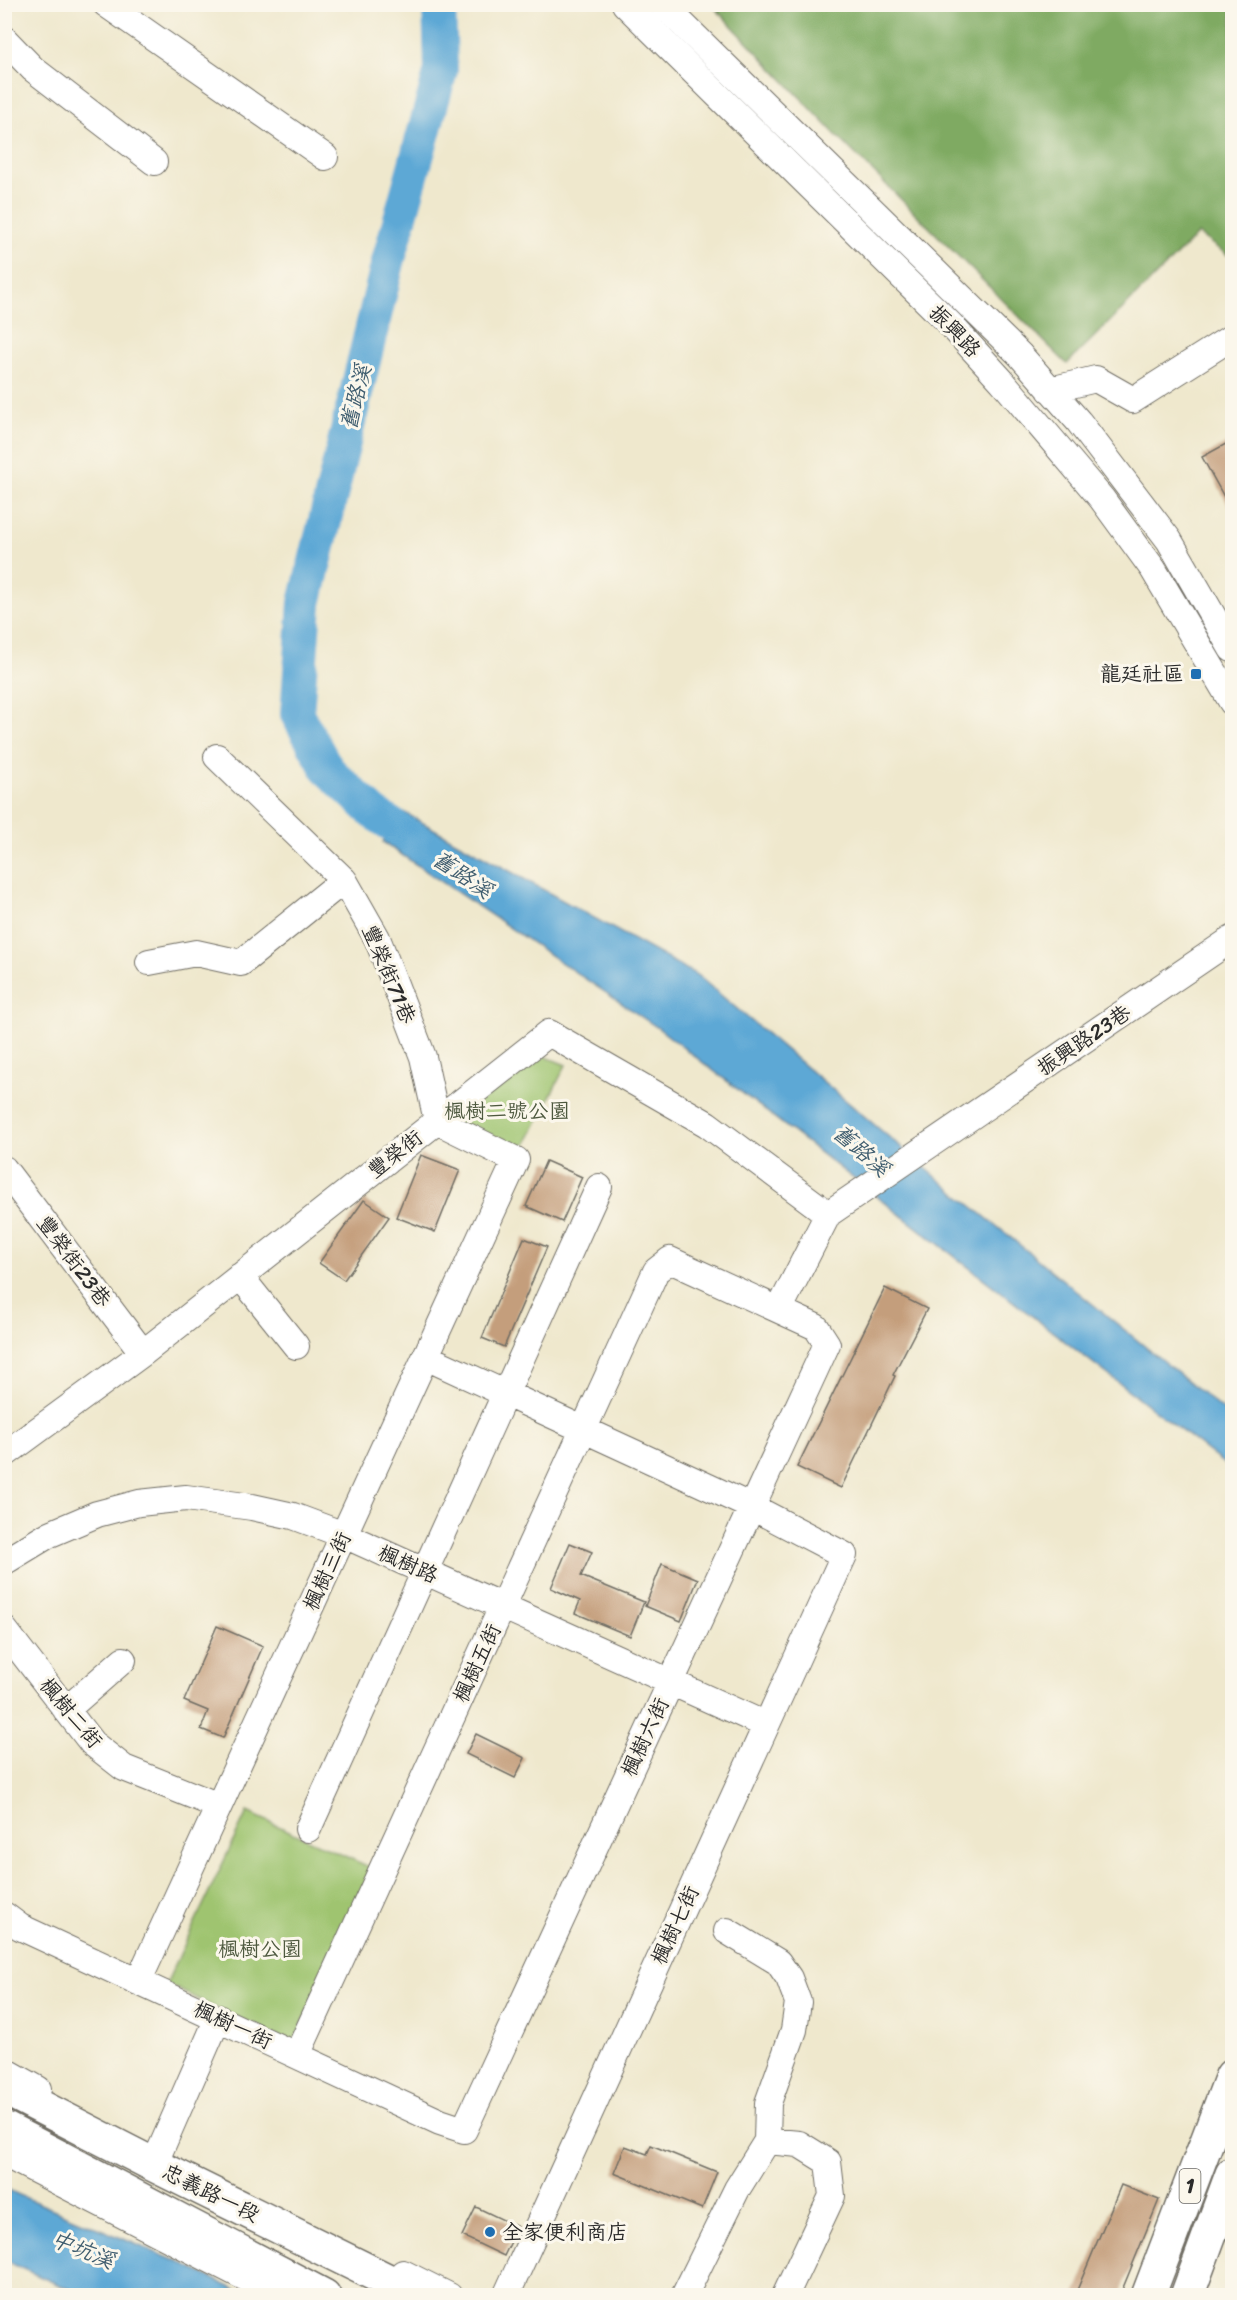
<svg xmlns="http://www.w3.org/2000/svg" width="1237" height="2300" viewBox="0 0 1237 2300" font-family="Sriracha,'LXGW WenKai TC',sans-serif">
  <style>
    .green { fill: #9fc46f; stroke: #65784d; stroke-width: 1.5 }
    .forest { fill: #7faa62; stroke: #556a46; stroke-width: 1.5 }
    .water { fill: #5da8d5; stroke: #446a80; stroke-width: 1.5 }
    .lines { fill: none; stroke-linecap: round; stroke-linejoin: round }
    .river { stroke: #5da8d5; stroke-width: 34 }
    .building { fill: #c49e7c }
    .minor-casing { stroke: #706d64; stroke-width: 28 }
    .major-casing { stroke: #706d64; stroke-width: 36 }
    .minor { stroke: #fff; stroke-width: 26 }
    .major { stroke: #fff; stroke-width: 33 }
    .poi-dot { fill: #1f6fb2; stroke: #fbf7ec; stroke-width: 2 }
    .labels { text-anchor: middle; stroke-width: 6; stroke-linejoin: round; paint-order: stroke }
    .shield { fill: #fbf7ec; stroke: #696865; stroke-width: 1.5 }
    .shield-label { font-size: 20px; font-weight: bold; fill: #2b2b2b }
    .street-label { font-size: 21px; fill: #2b2b2b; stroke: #fbf7ec }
    .poi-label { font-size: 21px; fill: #2b2b2b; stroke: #fbf7ec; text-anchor: end }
    .park-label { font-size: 21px; fill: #4e593f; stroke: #fbf7ec }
    .water-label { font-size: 22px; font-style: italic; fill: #3f5d6f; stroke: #fbf7ec }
  </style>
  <rect width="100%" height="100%" fill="#fbf7ec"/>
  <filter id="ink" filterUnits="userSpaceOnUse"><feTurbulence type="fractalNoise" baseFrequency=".0167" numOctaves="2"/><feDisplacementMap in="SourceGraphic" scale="12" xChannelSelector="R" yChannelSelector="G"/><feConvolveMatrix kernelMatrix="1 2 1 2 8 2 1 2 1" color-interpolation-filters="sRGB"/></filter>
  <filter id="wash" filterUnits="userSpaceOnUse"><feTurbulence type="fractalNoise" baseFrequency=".008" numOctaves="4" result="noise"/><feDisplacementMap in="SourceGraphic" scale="24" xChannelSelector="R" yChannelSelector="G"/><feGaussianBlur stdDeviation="1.35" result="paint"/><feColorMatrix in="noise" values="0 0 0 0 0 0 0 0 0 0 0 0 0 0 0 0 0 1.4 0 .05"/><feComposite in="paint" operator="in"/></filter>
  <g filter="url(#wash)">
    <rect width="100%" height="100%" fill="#efe8cd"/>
    <!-- green -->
    <path class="green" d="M534,1052L566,1065L520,1156L441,1118Z
      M247,1812L374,1869L293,2044L166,1984Z"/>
    <!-- forest -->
    <path class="forest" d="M712,5H1232V258L1198,234L1067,364L835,134Z"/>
    <!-- water -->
    <path class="water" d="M405,813L697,975L947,1186L1232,1417V1470L658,1028L383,842Z
      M5,2189L183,2264L246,2295H82L5,2261Z"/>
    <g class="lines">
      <!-- river -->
      <path class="river" d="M433,852L374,813L328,770L297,714L305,603L388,262L441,70L439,4"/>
    </g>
    <g id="blocks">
      <!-- building -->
      <path class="building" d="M1233,440V513L1202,457Z
        M421,1155L460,1170L435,1232L396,1217Z
        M546,1161L582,1177L562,1222L526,1206Z
        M364,1200L389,1217L344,1280L319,1263Z
        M524,1238L547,1247L504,1347L482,1338Z
        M885,1288L927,1309L893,1375L895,1376L841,1488L797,1467Z
        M570,1543L592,1552L581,1576L644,1602L630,1636L575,1613L580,1601L551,1588Z
        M662,1564L698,1579L681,1621L645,1606Z
        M217,1626L263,1646L223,1738L201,1729L208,1711L184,1701Z
        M476,1734L525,1758L515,1778L466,1754Z
        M651,2145L717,2172L702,2209L614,2173L625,2146L647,2154Z
        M1121,2185L1159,2200L1120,2295H1075Z
        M476,2207L518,2227L504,2256L462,2236Z"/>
    </g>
  </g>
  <g filter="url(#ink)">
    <use href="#blocks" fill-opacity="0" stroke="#706d64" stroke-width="1.5"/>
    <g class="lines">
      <!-- minor casing -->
      <g class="minor-casing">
        <path id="minor" d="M106,4L325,157
          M625,4L950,324L1002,381L1102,499L1153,569L1232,702
          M662,4L1020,355L1079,422L1169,540L1232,649
          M4,39L33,69L154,162
          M1050,390L1096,379L1133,400L1232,337
          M149,962L196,953L241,963L344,880
          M4,1169L143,1353
          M240,1276L296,1346
          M779,1310L828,1214L1232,939
          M426,1357L752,1507L844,1555L506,2296
          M4,1455L143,1353L549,1033L707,1124L828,1214
          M4,1562L50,1534L97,1514L139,1503L186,1498L252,1507L293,1516L344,1535L766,1725
          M4,1629L92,1743L124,1768L219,1806
          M66,1710L123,1660
          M308,1829L599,1187
          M4,1915L20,1927L440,2122L464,2130L827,1344L816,1327L670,1260L656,1271L297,2055
          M138,1982L516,1160L437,1121L423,1057L388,966L377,938L344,880L217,757
          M4,2070L38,2089
          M767,2141L799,2144L828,2162L832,2196L785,2296
          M160,2151L218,2018
          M4,2154L281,2296
          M403,2273L449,2296
          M684,2296L737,2189L767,2141L768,2103L794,2030L798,2002L789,1978L778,1962L727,1931"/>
      </g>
      <!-- major casing -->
      <g class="major-casing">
        <path id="major" d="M4,2088L154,2165L419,2296
          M4,2128L324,2296
          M1148,2296L1232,2076
          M1187,2296L1232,2174"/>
      </g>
      <!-- minor -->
      <use href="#minor" class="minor"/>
      <!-- major -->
      <use href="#major" class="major"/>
    </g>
  </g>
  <!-- markers -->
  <g class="poi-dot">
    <rect x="1190" y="668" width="12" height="12" rx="3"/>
    <circle cx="490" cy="2232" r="6"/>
  </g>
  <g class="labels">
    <!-- shield labels -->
    <rect class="shield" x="1179.5" y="2169" width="21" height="34" rx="4.5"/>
    <g class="shield-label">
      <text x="1190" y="2193">1</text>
    </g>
    <!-- street labels -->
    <g class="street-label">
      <text transform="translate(955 331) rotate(46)" y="7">振興路</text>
      <text transform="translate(389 974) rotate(67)" y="7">豐榮街71巷</text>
      <text transform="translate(1084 1040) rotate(-34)" y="7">振興路23巷</text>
      <text transform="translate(395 1154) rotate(-38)" y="7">豐榮街</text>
      <text transform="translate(74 1261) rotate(53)" y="7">豐榮街23巷</text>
      <text transform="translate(408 1564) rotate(24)" y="7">楓樹路</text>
      <text transform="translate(327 1571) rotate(-65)" y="7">楓樹三街</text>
      <text transform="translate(477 1663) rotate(-65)" y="7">楓樹五街</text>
      <text transform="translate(71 1713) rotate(50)" y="7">楓樹二街</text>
      <text transform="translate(645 1737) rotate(-65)" y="7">楓樹六街</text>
      <text transform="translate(675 1925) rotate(-65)" y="7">楓樹七街</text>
      <text transform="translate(233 2025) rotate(25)" y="7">楓樹一街</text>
      <text transform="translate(211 2193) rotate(26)" y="7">忠義路一段</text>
    </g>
    <!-- poi labels -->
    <g class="poi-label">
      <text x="1184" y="681">龍廷社區</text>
      <text x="502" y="2239" text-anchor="start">全家便利商店</text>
    </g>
    <!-- park labels -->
    <g class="park-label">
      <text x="507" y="1118">楓樹二號公園</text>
      <text x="260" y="1956">楓樹公園</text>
    </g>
    <!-- water labels -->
    <g class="water-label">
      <text transform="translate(355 397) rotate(-76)" y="8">舊路溪</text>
      <text transform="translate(463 874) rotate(34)" y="8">舊路溪</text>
      <text transform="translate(862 1150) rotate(41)" y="8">舊路溪</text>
      <text transform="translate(83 2249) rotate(22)" y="8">中坑溪</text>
    </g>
  </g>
  <!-- margin -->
  <rect width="1237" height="2300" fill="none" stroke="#fbf7ec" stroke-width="24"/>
</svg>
